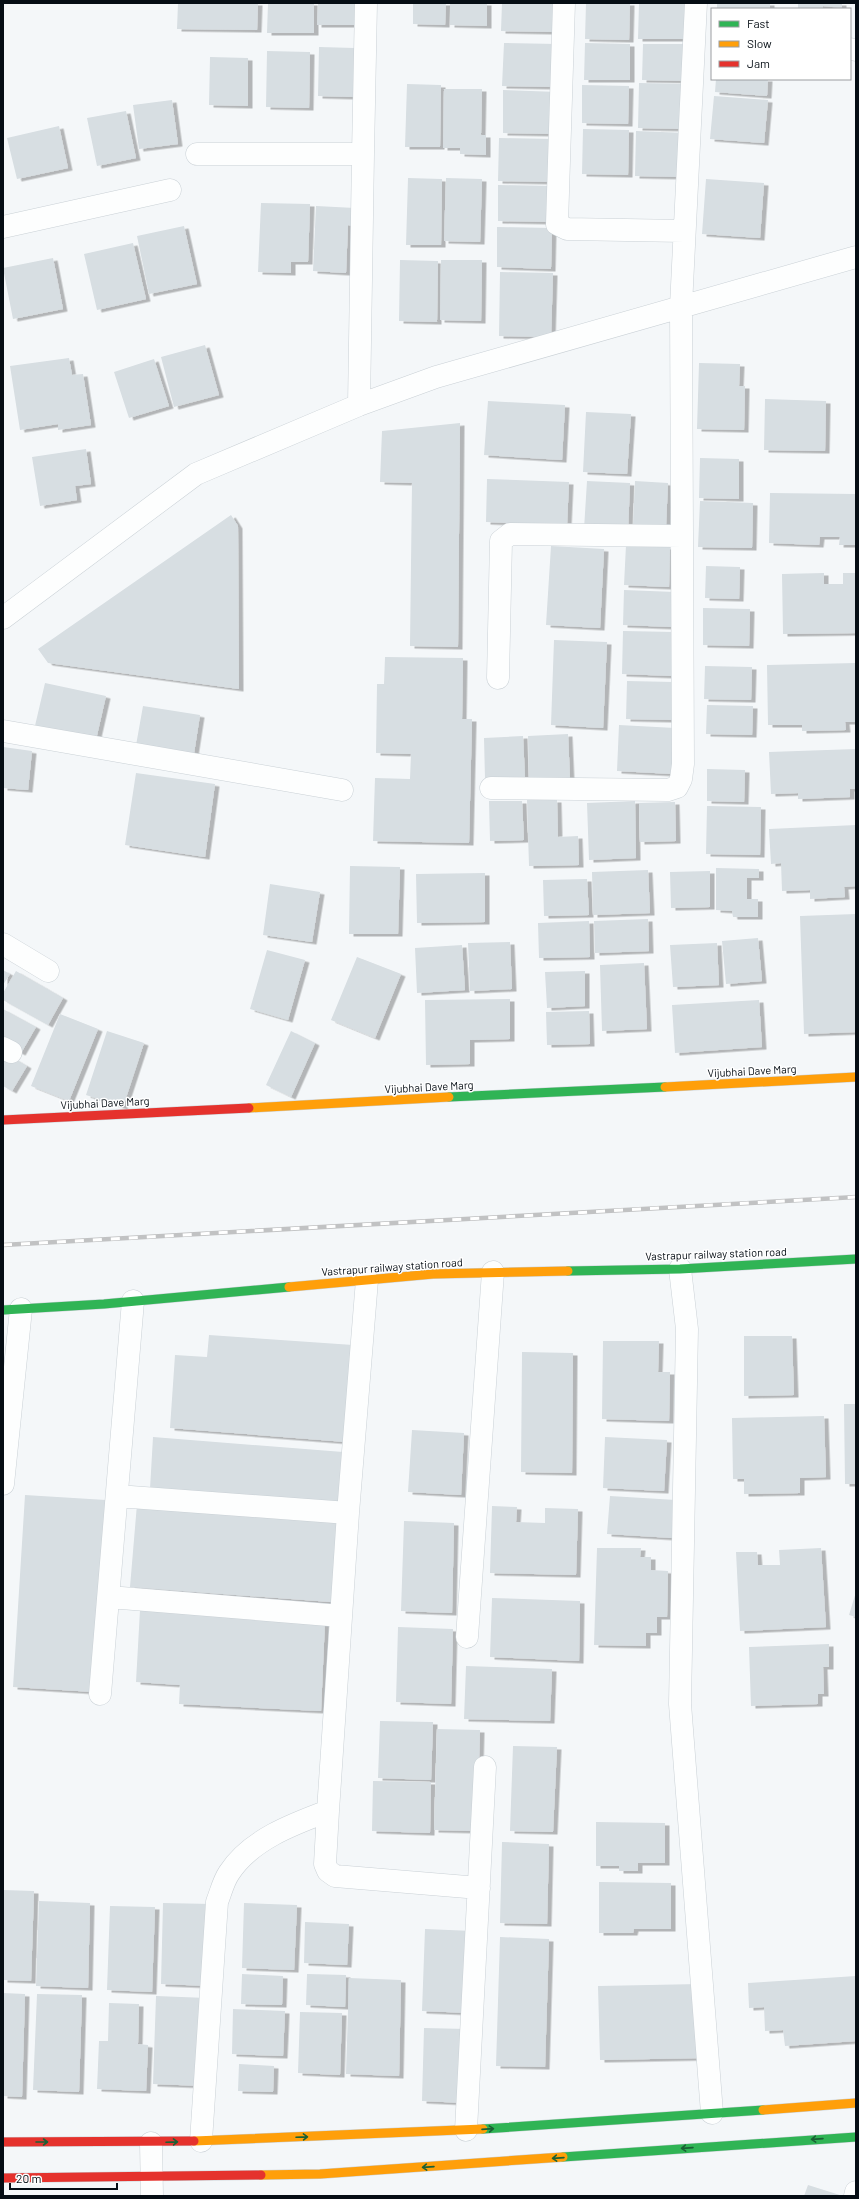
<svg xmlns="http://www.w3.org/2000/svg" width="859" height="2199" viewBox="0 0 859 2199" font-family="Barlow,sans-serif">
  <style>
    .building { fill: #d7dee2; filter: url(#shadow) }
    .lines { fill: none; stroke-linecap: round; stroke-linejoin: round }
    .street-casing { stroke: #cad1d6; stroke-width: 23 }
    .fast-casing { stroke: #cad1d6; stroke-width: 10 }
    .slow-casing { stroke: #cad1d6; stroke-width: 10 }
    .jam-casing { stroke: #cad1d6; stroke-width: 10 }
    .street { stroke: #fdfefe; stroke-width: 22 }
    .fast { stroke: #30b455; stroke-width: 9 }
    .slow { stroke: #ff9f0a; stroke-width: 9 }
    .jam { stroke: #e5322d; stroke-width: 9 }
    .rail-casing { stroke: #c1c2c3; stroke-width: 4.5 }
    .rail { stroke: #fff; stroke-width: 3; stroke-dasharray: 9; stroke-linecap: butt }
    .oneway { stroke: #1a6034 }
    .labels { text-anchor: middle; stroke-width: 3; stroke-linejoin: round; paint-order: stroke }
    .street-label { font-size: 11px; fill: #050d14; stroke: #fff }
  </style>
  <defs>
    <filter id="shadow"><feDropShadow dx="4.5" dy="2.5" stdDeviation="0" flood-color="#0004"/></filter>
  </defs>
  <rect width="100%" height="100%" fill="#f4f7f9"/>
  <!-- building -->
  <path class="building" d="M178,3H258L257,30L177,29Z
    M268,3H314V33H267Z
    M318,3H359L358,25H317Z
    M413,3H446L445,25L413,24Z
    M450,3H487V26L450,25Z
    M502,3H553V32L501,31Z
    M586,3H630L629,40L585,39Z
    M639,3H691L690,39H638Z
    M717,3H770V9L717,8Z
    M798,3H842V8L823,6V9H798Z
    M504,43L558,44L556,87L502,86Z
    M585,43L630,44V80H584Z
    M643,44H690L689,81L642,80Z
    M319,47L355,48L354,97L318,96Z
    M267,51L310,52L309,108L266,107Z
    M210,57L248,58V106L209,105Z
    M716,79H768L767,96L715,92Z
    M639,83L688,84L687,129L638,128Z
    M407,84L441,85L440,147H405Z
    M582,85L629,86L628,124L582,123Z
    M444,89H482L481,135H486V155L460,154V148H443Z
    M503,90L558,92L557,134L503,133Z
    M714,96L768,100L764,143L710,139Z
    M172,100L178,144L139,149L133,105Z
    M126,111L136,158L97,166L87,118Z
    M59,126L68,168L17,179L7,138Z
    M583,129L629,130L628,175L582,174Z
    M636,131L686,133L685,177L635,176Z
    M499,138L555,139V182L498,181Z
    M408,178L442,179L441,245H406Z
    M446,178L482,179L480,242L444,241Z
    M706,179L764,183L760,238L702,234Z
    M498,185L553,186V222L498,221Z
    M261,203L310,204L308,262H291V273L258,272Z
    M316,206L355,208L354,226L348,225L346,273L313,271Z
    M184,226L197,284L149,294L137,236Z
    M497,227L552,228L551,269L497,267Z
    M133,243L146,299L97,310L84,254Z
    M53,258L63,309L13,319L3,268Z
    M400,260L438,261L437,322L399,321Z
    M441,260H482L481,321L440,320Z
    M500,272L553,273L551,337L499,336Z
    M205,345L219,395L174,407L161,357Z
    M69,358L72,375L83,374L91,425L58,430V424L20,430L10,366Z
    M154,359L169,406L129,418L114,372Z
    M699,363L740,364L739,386H745L744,430L697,429Z
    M765,399L826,401L825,451L764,450Z
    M488,401L565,405L562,460L484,455Z
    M586,412L631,414L627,474L583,472Z
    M460,423L458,647L410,646L412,483L380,482L382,431Z
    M86,449L91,484L75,486L77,500L40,506L32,457Z
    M700,458L739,459V499L699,498Z
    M487,479L569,482L567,525L486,522Z
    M587,481L630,483L628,531L584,529Z
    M635,481L668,483L666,526L633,525Z
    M770,493L856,494V545H839L840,537H820L819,545L769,543Z
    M700,501L753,503L752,548L698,547Z
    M231,515L238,526L239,689L48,663L38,649Z
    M626,545L670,547L669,587L624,585Z
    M551,546L604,549L600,628L546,625Z
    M706,566L740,567L739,599L705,598Z
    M824,573V584H843V573H856V633L783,634L782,574Z
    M624,590L675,592L673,627L623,625Z
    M703,608L750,609L749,646L703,645Z
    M623,631L675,632L673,676L622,674Z
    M554,640L607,642L603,728L551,725Z
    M385,657L463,658L462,719H472L469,843L373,841L375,778L410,779L411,754L376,753L377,684H384Z
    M856,663V722H845L846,730L802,731V725H768L767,665Z
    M705,666L752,667L751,700L704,699Z
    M627,681L674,682L672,720L626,719Z
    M45,683L106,696L95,744L34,730Z
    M707,705L753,706L752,735L706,734Z
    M143,706L200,715L193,760L135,751Z
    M619,725L675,728L673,774L617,771Z
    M568,734L570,779L529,781L528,736Z
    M523,736L525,778L485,779L484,738Z
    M3,747L32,751L28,790L3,788Z
    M856,749V789H850V797L798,799V793L771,794L769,752Z
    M707,769L745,770L744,802L707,801Z
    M136,773L215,784L205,857L125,845Z
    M527,800H557L558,837L578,836L579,865L529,866Z
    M489,801H522L524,840L490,841Z
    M635,801L636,858L589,860L587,803Z
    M675,802L676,841L640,842L639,803Z
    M707,806L761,807L760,855L706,854Z
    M856,825V886L844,887L845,897L810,899V890L782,891L781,863L771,864L769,829Z
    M350,866L400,867L398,934H349Z
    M716,868L759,869V878H747V899H758V917H733L732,911L716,910Z
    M648,870L650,913L593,915L592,872Z
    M710,871V907L671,908L670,872Z
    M485,873V922L417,923L416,874Z
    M587,879L589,915L544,916L543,880Z
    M270,884L320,892L312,942L263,935Z
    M856,914V1032L804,1034L800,916Z
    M648,919L649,951L595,953L594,921Z
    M589,921L590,957L539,958L538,923Z
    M758,938L762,981L726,984L722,941Z
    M510,942L512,989L470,991L468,943Z
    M717,943L719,985L673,987L670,945Z
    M462,945L465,990L417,993L415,948Z
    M267,950L305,960L288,1020L250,1009Z
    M357,957L401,974L375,1038L331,1020Z
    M644,963L647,1029L602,1031L600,965Z
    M3,970L10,974L3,985Z
    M16,971L63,998L48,1025L3,1000V993Z
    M585,971V1006L547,1008L545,972Z
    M510,999V1039L470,1040V1064L426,1065L425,1000Z
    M759,1000L762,1047L675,1053L672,1005Z
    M3,1009L36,1027L21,1053L3,1044Z
    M589,1011L590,1044L547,1045L546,1012Z
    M60,1014L98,1029L69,1101L31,1086Z
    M107,1031L144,1043L123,1107L86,1095Z
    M291,1031L315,1043L291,1097L266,1085Z
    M3,1052L27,1066L12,1091L3,1086Z
    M209,1335L353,1345L346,1442L170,1428L175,1355L207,1357Z
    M744,1336H792L794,1395L744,1396Z
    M603,1341H659L658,1372H670L669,1421L602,1419Z
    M522,1352L573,1353L572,1473L521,1472Z
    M844,1404H856V1484H845Z
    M824,1416L826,1477L800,1478V1493L744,1494V1479H733L732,1418Z
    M412,1430L464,1433L461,1495L408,1492Z
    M153,1437L343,1452L339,1505L150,1489Z
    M605,1437L667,1440L664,1491L603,1488Z
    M25,1495L106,1500L94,1692L13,1687Z
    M610,1496L676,1500L673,1538L607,1534Z
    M137,1504L337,1518L331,1602L130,1587Z
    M492,1506L517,1507L516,1522L545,1523V1508L578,1509L576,1575L490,1573Z
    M404,1521L454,1523L452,1613L401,1611Z
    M597,1548H641L640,1557H651V1570L668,1571L667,1617H657V1633H646V1646L594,1645Z
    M821,1548L826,1627L740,1631L736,1552H757L758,1565H780L779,1550Z
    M856,1592V1617L849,1615Z
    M492,1598L580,1601L579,1661L490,1657Z
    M140,1610L325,1620L321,1711L179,1704L180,1685L136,1682Z
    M398,1627L453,1629L451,1704L396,1702Z
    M829,1644V1667H823L824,1694H818V1704L751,1706L749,1647Z
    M466,1666L552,1669L550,1721L464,1719Z
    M380,1721L433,1722L431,1780L378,1778Z
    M437,1729L480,1730L477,1831L434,1830Z
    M513,1746L557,1747L553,1832L510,1831Z
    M373,1781L431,1782L430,1833L372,1831Z
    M596,1822L665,1823V1863H638V1871H619V1866H596Z
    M502,1842L549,1844L547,1924L500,1923Z
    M599,1882L671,1883V1929H634L633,1933H599Z
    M3,1890L34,1891L31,1981L3,1980Z
    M39,1901L90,1903L88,1988L36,1986Z
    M163,1903L212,1904L210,1986L161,1984Z
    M244,1903L297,1905L294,1970L242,1968Z
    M110,1906L155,1907L152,1992L107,1990Z
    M305,1922L349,1924L347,1965L304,1963Z
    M425,1929L473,1931L470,2013L422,2011Z
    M500,1937L549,1939L545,2067L496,2066Z
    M242,1974L283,1976L282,2005L241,2004Z
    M307,1974L346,1975L345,2007L306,2005Z
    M856,1976V2041L785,2046L783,2030L765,2031L764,2007L749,2008L748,1983Z
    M349,1978L401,1980L399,2076L346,2074Z
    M700,1984L701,2058L600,2060L598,1986Z
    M3,1993L25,1994L22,2097L3,2096Z
    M37,1994L82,1995L79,2092L33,2090Z
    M156,1996L207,1998L204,2086L153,2084Z
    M109,2003L139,2004L138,2044L148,2045L146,2091L97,2089L99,2041H108Z
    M233,2009L285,2011L283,2056L232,2054Z
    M300,2012L342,2013L340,2075L298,2073Z
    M424,2028L467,2029L465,2103L422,2101Z
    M239,2064L274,2066L273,2092L238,2091Z
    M808,2185L843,2196H804Z"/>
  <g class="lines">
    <!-- street casing -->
    <g class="street-casing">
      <path id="street" d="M564,3L557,224L567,229L684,231
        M850,49L856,50
        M197,154H363L359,405
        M363,154L366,3
        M3,227L170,190
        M3,618L196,474L359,405L436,377L856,257
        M498,678L501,541L510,534L682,536
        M3,731L342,790
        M491,788L668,790L677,787L681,779L683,764L681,306L696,3
        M3,944L48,971
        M3,1048L11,1052
        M680,1269L687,1329L680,1704L712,2113
        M3,1484L21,1309
        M117,1496L348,1513
        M109,1597L341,1616
        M467,1637L493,1272
        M100,1694L133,1301
        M328,1811L325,1864L328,1871L335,1876L479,1888
        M466,2130L485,1767
        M201,2141L217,1902C221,1892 223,1882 229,1873C250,1840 293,1824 328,1811L348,1513L367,1280
        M151,2143L152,2196
        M855,2196L856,2192"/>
    </g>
    <!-- fast casing -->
    <g class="fast-casing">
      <path id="fast" d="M449,1097L665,1087
        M568,1271L680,1269L856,1259
        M3,1310L104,1304L289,1287
        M483,2129L763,2110
        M563,2157L856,2137"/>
    </g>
    <!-- slow casing -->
    <g class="slow-casing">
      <path id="slow" d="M665,1087L856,1077
        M249,1108L449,1097
        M289,1287L433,1274L568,1271
        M763,2110L856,2103
        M194,2141L483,2129
        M261,2175L320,2174L563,2157"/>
    </g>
    <!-- jam casing -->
    <g class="jam-casing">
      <path id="jam" d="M3,1120L249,1108
        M3,2142L194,2141
        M3,2178L261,2175"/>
    </g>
    <!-- street -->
    <use href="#street" class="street"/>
    <!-- fast -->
    <use href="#fast" class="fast"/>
    <!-- slow -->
    <use href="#slow" class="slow"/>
    <!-- jam -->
    <use href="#jam" class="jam"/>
    <!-- rail casing -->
    <g class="rail-casing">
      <path id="rail" d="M3,1245L856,1197"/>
    </g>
    <!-- rail -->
    <use href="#rail" class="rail"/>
  </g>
  <!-- one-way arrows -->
  <defs><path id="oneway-shaft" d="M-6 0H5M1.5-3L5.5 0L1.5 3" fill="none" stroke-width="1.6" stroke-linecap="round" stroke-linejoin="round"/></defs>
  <g class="oneway">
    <use href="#oneway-shaft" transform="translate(488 2129) rotate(-4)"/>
    <use href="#oneway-shaft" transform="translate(302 2137) rotate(-2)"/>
    <use href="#oneway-shaft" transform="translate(817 2139) rotate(176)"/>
    <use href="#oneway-shaft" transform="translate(42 2142)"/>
    <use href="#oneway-shaft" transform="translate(172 2142) rotate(-2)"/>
    <use href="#oneway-shaft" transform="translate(687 2148) rotate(176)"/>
    <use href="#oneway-shaft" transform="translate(558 2158) rotate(176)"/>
    <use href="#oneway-shaft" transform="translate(428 2167) rotate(176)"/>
  </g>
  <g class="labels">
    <!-- street labels -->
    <g class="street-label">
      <text transform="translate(752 1071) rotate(-3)" y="4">Vijubhai Dave Marg</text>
      <text transform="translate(429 1087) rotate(-3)" y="4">Vijubhai Dave Marg</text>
      <text transform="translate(105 1103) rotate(-3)" y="4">Vijubhai Dave Marg</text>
      <text transform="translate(716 1254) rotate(-2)" y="4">Vastrapur railway station road</text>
      <text transform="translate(392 1267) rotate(-4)" y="4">Vastrapur railway station road</text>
    </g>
  </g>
  <!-- border -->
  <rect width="859" height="2199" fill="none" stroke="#050d14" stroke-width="8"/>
  <!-- legend -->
  <rect x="711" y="8" width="140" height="72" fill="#ffffff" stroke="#9b9ea1"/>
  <rect x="719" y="21" width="20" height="6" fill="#30b455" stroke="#9b9ea1"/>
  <text x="747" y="28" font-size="12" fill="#050d14">Fast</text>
  <rect x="719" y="41" width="20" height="6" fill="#ff9f0a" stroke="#9b9ea1"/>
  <text x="747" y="48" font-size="12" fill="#050d14">Slow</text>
  <rect x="719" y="61" width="20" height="6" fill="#e5322d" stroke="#9b9ea1"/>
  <text x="747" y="68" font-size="12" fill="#050d14">Jam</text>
  <!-- scale -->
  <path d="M10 2183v6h107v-6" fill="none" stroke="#050d14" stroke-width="2"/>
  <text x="16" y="2183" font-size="12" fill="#050d14" stroke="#ffffff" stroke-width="3" paint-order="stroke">20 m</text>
</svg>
